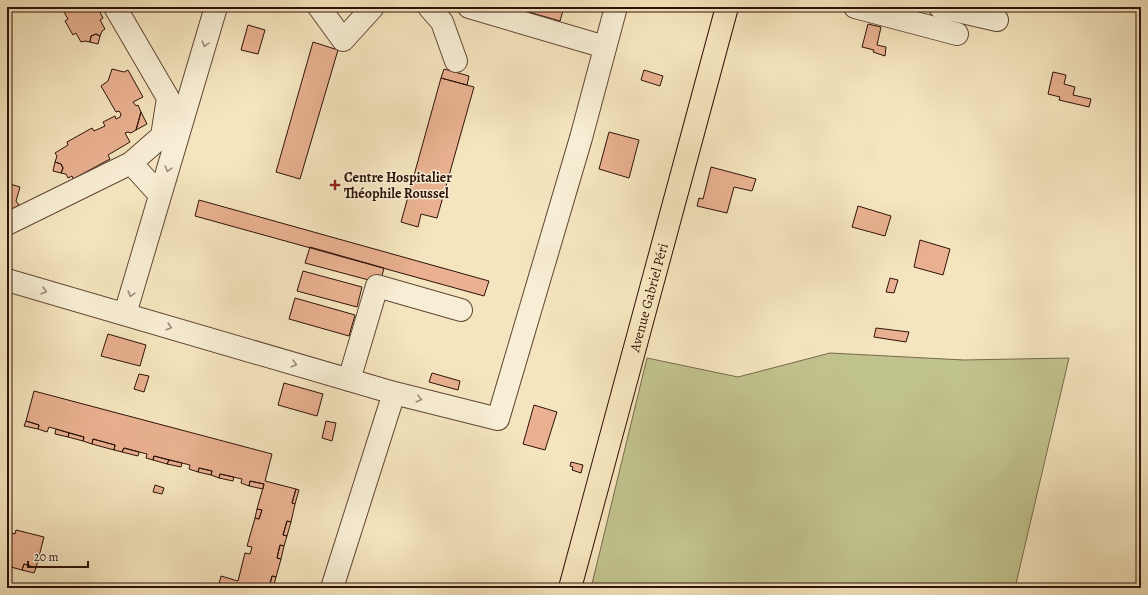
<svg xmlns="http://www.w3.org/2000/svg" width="1148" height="595" viewBox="0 0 1148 595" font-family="Alegreya,serif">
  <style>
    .green { fill: #c1c38e; stroke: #786a4b }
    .building { fill: #e9b191; stroke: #2e1208 }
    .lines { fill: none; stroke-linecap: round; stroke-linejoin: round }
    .minor-casing { stroke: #604736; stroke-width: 24 }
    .major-casing { stroke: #2e1208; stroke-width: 24 }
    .minor { stroke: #f8eed5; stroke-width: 22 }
    .major { stroke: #f5e5be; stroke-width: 22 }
    .oneway { stroke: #9d8b79 }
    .poi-dot { fill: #8f2418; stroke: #f8eed5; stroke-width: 1.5 }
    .labels { text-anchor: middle; stroke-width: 3; stroke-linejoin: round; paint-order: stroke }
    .poi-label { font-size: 14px; font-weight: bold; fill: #2e1208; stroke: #f8eed5; text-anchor: start }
    .street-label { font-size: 14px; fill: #2e1208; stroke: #f8eed5 }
  </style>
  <rect width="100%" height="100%" fill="#f5e5be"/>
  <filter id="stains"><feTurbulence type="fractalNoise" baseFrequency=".005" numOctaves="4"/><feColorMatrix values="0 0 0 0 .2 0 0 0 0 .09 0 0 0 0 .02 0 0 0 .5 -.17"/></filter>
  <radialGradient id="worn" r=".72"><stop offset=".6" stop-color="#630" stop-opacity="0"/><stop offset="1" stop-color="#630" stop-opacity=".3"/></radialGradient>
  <!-- green -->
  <path class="green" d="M830,353L964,360L1069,358L1015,588H591L647,358L738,377Z"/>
  <!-- building -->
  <path class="building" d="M61,7H97L103,18L100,20L105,29L102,31L100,36L96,34L91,36L90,42L85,41L81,42L76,33L73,35L65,21L68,19Z
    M511,7H564L560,21Z
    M868,24L881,27L877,45L886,47L885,56L873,52L874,50L862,47Z
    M248,25L265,30L258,54L241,50Z
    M96,34L100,36L98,44L90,42L91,36Z
    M313,42L338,50L300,179L276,172Z
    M112,69L124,72L128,70L143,97L133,102L136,106L138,105L141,112L136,130L131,133L128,132L125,133L130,142L108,155L110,159L73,179L72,176L68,178L66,174L61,173L63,168L61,164L55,162L57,156L55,153L68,145L67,142L92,128L94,131L105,126L103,122L115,116L116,119L120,117L121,114L119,111L116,112L101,86L108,81Z
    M444,69L469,76L467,85L441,78Z
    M644,70L663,76L660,86L641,80Z
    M1053,72L1066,75L1064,84L1075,87L1073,95L1091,99L1089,107L1059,100L1060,97L1048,94Z
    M441,78L474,87L437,218L421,214L418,227L401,222Z
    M141,112L147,124L136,130Z
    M609,132L639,140L629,178L599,169Z
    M55,162L61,164L63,168L61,173L53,171Z
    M711,167L756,179L752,191L734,187L727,213L697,206L699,198L703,199Z
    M7,183L20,187L16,201L19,205L7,212Z
    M199,200L489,281L484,296L195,216Z
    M858,206L891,216L885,236L852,227Z
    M920,240L950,249L943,275L914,267Z
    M310,247L384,268L380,283L305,263Z
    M303,271L362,287L357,307L297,291Z
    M890,278L898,280L894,293L886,292Z
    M295,298L355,315L349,336L289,319Z
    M876,328L909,332L906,342L874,337Z
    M108,334L146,345L140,366L101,356Z
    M432,373L460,381L458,390L429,382Z
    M139,374L149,376L144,392L134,389Z
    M284,383L323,394L317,416L278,405Z
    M34,391L272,454L265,481L296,489L292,503L295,504L291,522L287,521L283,535L287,536L284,546L280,545L277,558L281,559L276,577L272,576L269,588L253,585L252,588H218L221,576L238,581L245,553L250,554L252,547L247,546L255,518L259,519L262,510L257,509L264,484L250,481L249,486L241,483L242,479L220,474L219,478L211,475L212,471L199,468L198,472L189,469L190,465L154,456L153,460L146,458L147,454L124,448L122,452L114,450L115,445L93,439L92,444L83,441L84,437L49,427L47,432L38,429L39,425L26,421Z
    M534,405L557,412L545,450L523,444Z
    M26,421L39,425L38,429L24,426Z
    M326,421L336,423L332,441L322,438Z
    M56,429L69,433L68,437L55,434Z
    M69,433L84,437L83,441L68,437Z
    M93,439L115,445L114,450L92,444Z
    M124,448L139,452L138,456L122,452Z
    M154,456L169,460L167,464L153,460Z
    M169,460L182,463L181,467L167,464Z
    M571,462L583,465L581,473L572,470L573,467L570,466Z
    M199,468L212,471L211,475L198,472Z
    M220,474L234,477L233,481L219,478Z
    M250,481L264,484L263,489L249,486Z
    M155,485L164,488L162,494L153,492Z
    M296,489L299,490L295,504L292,503Z
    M257,509L262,510L259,519L255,518Z
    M287,521L291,522L287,536L283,535Z
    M7,527L9,528L8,532L15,534L16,530L44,537L36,568L24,564L22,570L7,566Z
    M280,545L284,546L281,559L277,558Z
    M24,564L36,568L34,573L22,570Z
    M272,576L276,577L273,588H269Z"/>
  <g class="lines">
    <!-- minor casing -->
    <g class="minor-casing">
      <path id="minor" d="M319,7L343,40L373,7
        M429,7L442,22L456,61
        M469,7L605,47
        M855,7L957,34
        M940,7L997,20
        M131,163L160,195
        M7,224L131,163L162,136L168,98L115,7
        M7,280L394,393L498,419L581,138L616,7
        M125,314L216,7
        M349,380L377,286L461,310
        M332,588L394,393"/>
    </g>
    <!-- major casing -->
    <g class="major-casing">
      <g id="major">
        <path id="s1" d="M570,588L727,7"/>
      </g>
    </g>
    <!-- minor -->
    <use href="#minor" class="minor"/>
    <!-- major -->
    <use href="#major" class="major"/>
  </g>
  <!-- one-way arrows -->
  <defs><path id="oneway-chevron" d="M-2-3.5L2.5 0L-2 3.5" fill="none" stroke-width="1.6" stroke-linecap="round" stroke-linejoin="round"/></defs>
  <g class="oneway">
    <use href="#oneway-chevron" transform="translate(205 44) rotate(107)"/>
    <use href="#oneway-chevron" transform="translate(168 169) rotate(107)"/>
    <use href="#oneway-chevron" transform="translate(44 291) rotate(16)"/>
    <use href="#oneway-chevron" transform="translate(131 294) rotate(106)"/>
    <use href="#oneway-chevron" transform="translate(169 327) rotate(16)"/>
    <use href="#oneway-chevron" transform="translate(294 364) rotate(16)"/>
    <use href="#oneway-chevron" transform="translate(419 399) rotate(14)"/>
  </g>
  <!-- markers -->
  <path class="poi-dot" d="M333 179h4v4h4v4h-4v4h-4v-4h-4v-4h4z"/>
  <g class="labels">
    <!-- poi labels -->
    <g class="poi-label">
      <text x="344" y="182">Centre Hospitalier<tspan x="344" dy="16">Théophile Roussel</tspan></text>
    </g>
    <!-- street labels -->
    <g class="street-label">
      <text dy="5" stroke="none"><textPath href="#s1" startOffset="301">Avenue Gabriel Péri</textPath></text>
    </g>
  </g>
  <!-- margin -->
  <rect width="1148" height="595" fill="none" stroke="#f5e5be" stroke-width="24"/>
  <rect x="8" y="8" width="1132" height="579" fill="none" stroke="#2e1208" stroke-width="2"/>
  <rect x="12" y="12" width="1124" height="571" fill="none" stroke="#2e1208"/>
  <!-- scale -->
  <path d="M28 561v6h60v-6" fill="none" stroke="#2e1208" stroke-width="2"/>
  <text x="34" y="561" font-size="12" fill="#2e1208" stroke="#f8eed5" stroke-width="3" paint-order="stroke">20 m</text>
  <rect width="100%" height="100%" filter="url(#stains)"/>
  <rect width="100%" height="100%" fill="url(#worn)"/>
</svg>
